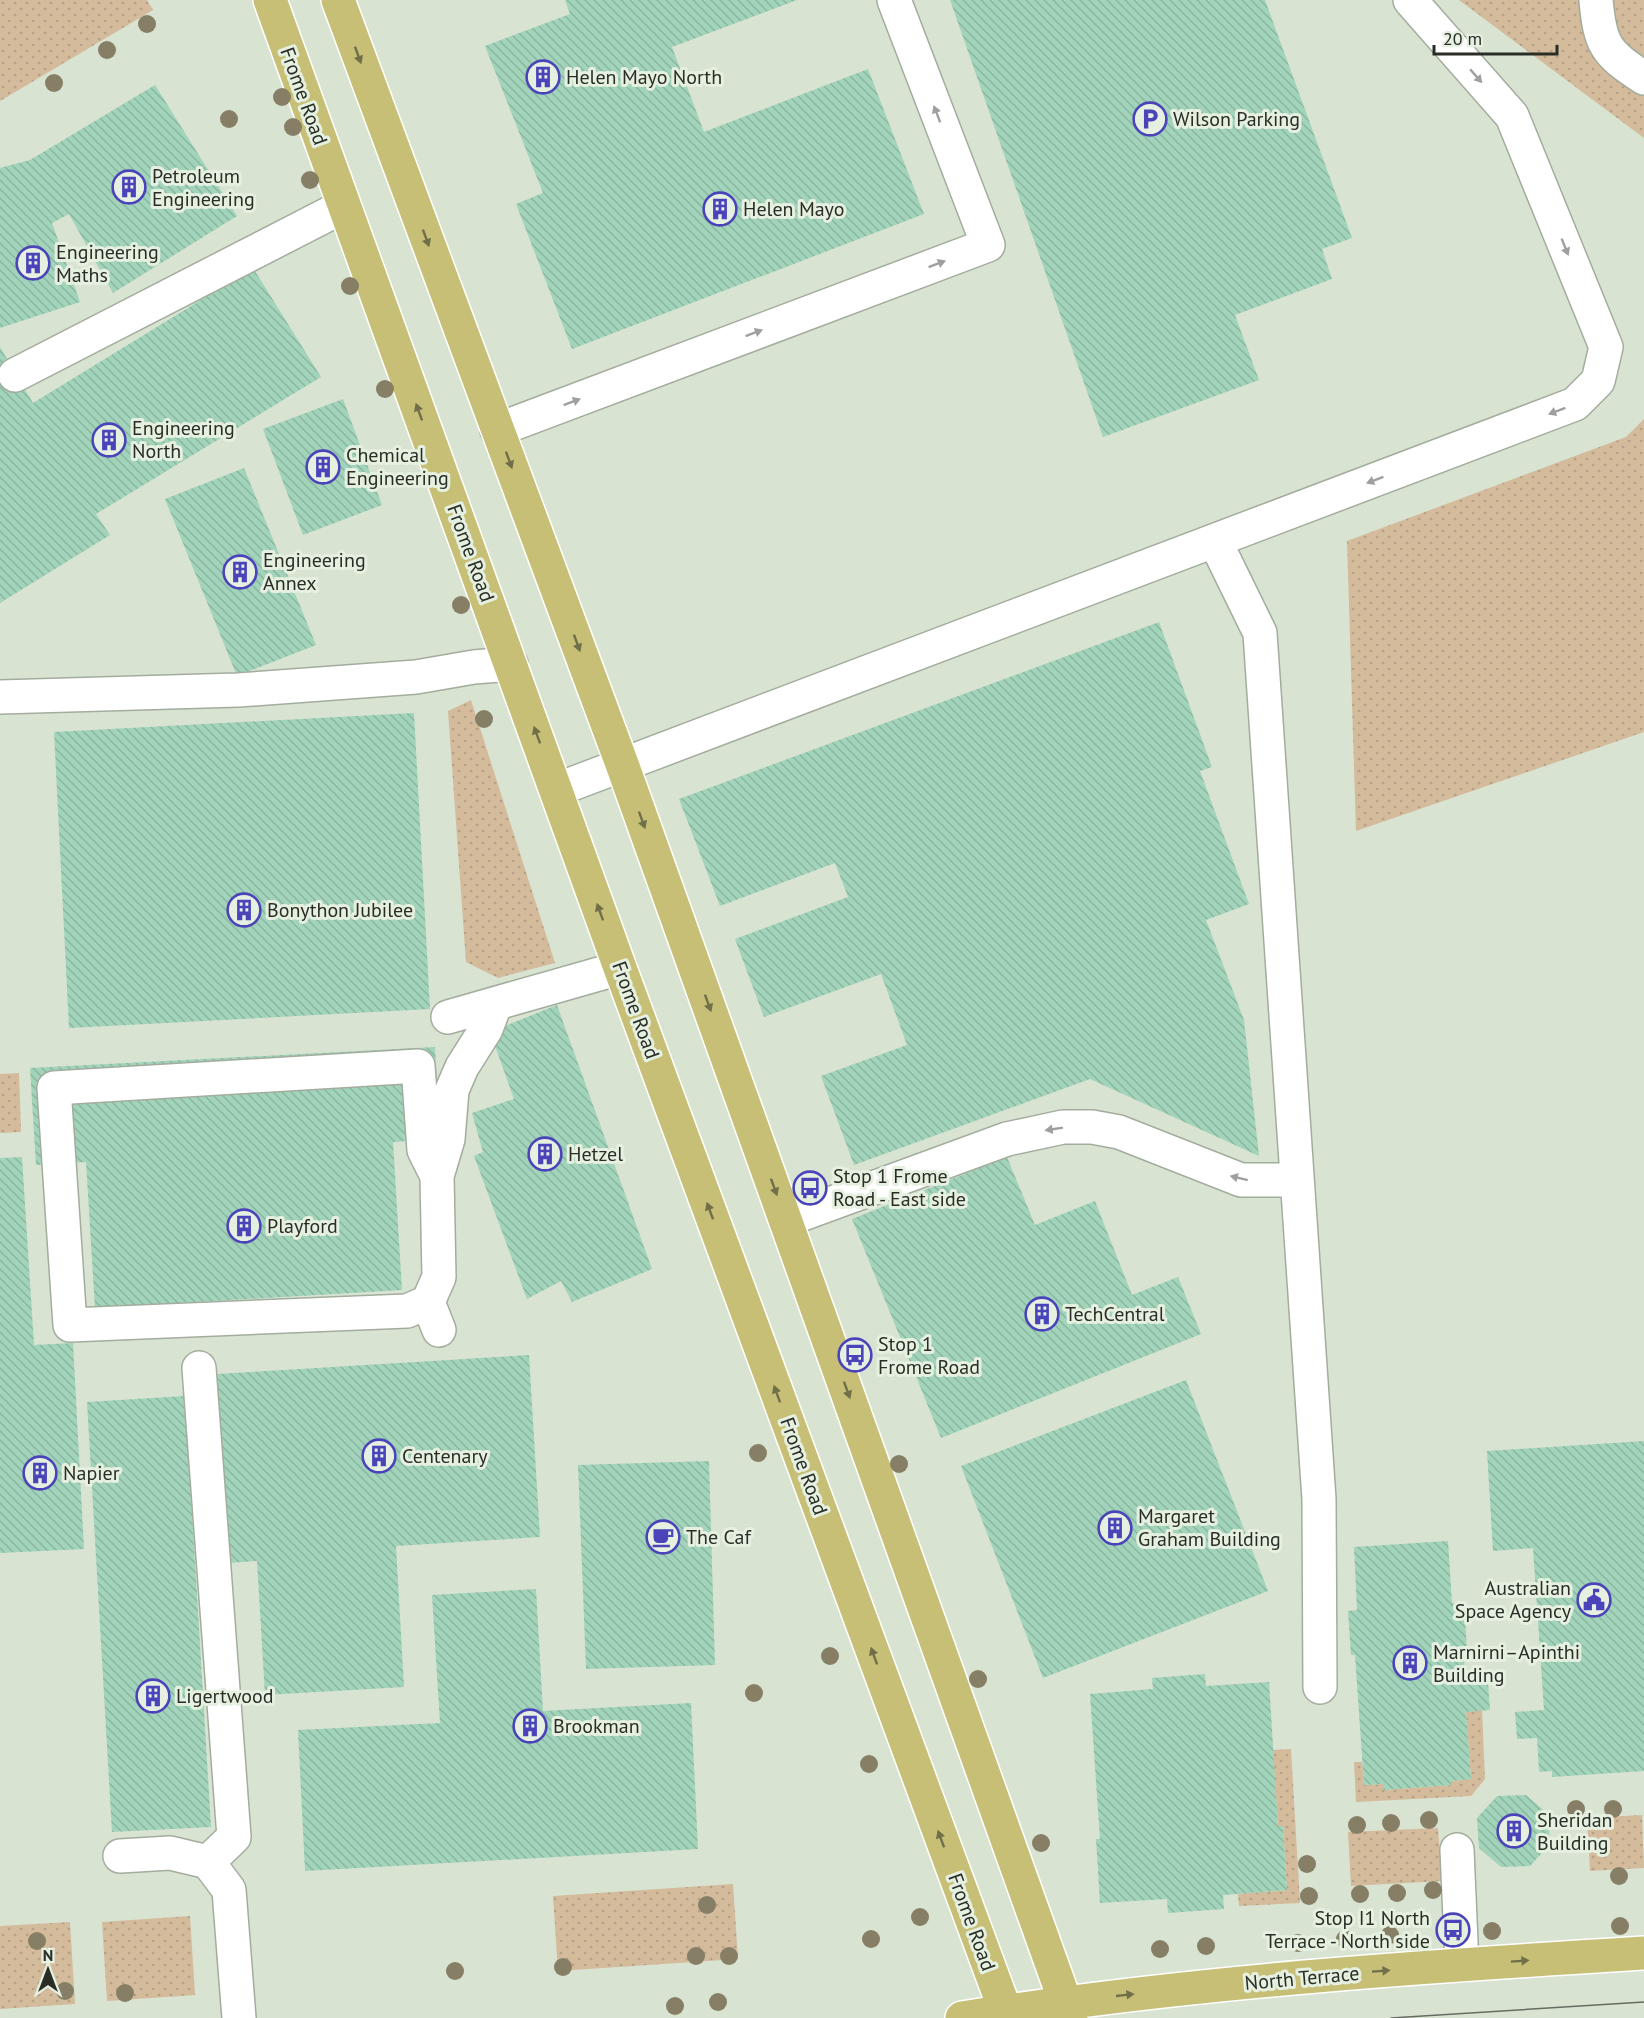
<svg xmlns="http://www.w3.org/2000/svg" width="1644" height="2018" viewBox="0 0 1644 2018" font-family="'PT Sans',sans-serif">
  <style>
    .green { fill: url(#green-dots) }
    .building { fill: url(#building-back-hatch) }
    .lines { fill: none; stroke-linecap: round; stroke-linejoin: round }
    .minor-casing { stroke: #a3ad9e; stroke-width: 36 }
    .major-casing { stroke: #fff; stroke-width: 36 }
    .minor { stroke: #fff; stroke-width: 33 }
    .major { stroke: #c6bf75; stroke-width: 33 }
    .tram { stroke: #666c61; stroke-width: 1.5 }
    .tree { fill: #867f65 }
    .oneway { fill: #706f4a }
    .oneway2 { fill: #9fa09d }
    .labels { text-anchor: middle; stroke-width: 6; stroke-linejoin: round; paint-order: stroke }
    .poi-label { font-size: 20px; fill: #292d26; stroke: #e6f0e0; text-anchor: start }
    .street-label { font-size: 20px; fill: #292d26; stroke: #e6f0e0 }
  </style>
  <defs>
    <pattern id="green-dots" width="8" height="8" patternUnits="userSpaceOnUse" patternTransform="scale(1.5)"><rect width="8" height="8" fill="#d3bb9c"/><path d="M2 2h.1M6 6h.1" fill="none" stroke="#b5a186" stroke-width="1.8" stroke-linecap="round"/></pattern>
    <pattern id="building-back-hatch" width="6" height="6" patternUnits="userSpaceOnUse" patternTransform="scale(1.5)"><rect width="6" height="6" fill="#a1d4ba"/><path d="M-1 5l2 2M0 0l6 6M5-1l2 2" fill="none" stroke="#8bb6a0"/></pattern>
  </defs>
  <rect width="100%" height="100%" fill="#d9e3d2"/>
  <!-- green -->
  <path class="green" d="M0,0H147L153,10L0,101Z
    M1459,0H1644V138Z
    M1644,419V732L1356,831L1347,541L1626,437Z
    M471,700L555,963L498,978L466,962L448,711Z
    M19,1073L21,1132L0,1133V1074Z
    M1482,1710L1485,1779L1471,1796L1356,1802L1354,1762H1362L1364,1785L1384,1784L1385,1790L1450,1785L1451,1781L1471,1779L1466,1712Z
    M1291,1749L1300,1903L1239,1906L1238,1894L1287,1890L1283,1826H1278L1273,1750Z
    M1642,1815L1644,1868L1590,1871L1587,1818Z
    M1438,1828L1442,1881L1351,1886L1348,1832Z
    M733,1884L738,1959L558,1971L553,1896Z
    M190,1916L195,1995L107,2001L102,1922Z
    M70,1922L75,2004L0,2009V1926Z"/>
  <!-- building -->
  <path class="building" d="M565,0H797L672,47L704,132L868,69L924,214L572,349L516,204L543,193L485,46L570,14Z
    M950,0H1265L1352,238L1322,249L1332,279L1235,315L1259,380L1103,437Z
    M155,85L237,216L113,293L69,214L52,223L80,302L0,328V168L30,160Z
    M253,268L321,377L96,514L110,535L0,603V347L33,403Z
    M343,399L382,505L303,535L263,429Z
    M244,468L316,645L237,676L165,499Z
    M1159,622L1212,767L1200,771L1249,904L1206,920L1244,1020L1259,1156L1090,1079L854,1165L821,1076L907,1045L881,974L764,1017L735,939L848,897L835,863L720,906L679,799Z
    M414,713L430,1009L69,1028L54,732Z
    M557,1005L652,1269L572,1302L561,1281L527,1299L474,1156L483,1152L472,1113L514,1099L490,1032Z
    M435,1047L440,1139L393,1142L402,1290L95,1308L86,1162L36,1165L30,1068Z
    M22,1157L34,1345L73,1343L84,1549L0,1553V1158Z
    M1007,1157L1035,1225L1095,1201L1132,1295L1178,1277L1201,1334L941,1438L852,1219Z
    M529,1355L540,1537L396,1546L404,1687L265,1695L257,1561L229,1563L217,1374Z
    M1186,1380L1268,1591L1043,1678L961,1466Z
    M185,1396L211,1827L112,1832L87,1402Z
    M1644,1441V1771L1552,1777V1771L1539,1772L1537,1738L1517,1739L1515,1712L1544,1710L1533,1548L1493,1551L1487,1451Z
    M709,1461L715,1665L586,1669L578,1465Z
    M1448,1541L1452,1603H1464L1467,1649H1463L1465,1672L1487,1670L1490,1710L1466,1712L1471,1779L1451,1781V1785L1384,1790V1784L1364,1785L1355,1655H1351L1348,1611L1357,1610L1354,1547Z
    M536,1589L543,1711L691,1703L698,1849L305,1871L298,1730L440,1723L432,1595Z
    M1205,1674L1206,1686L1269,1682L1278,1826H1283L1287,1890L1223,1895L1224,1909L1168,1913L1167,1899L1100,1903L1096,1839H1100L1090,1694L1153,1689L1152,1678Z
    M1526,1795L1548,1814L1550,1844L1530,1866L1501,1867L1479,1848L1477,1818L1497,1796Z"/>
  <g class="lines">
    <!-- minor casing -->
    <g class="minor-casing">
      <path id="minor" d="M1596,0C1600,46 1606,53 1644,78
        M15,375L344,206
        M497,430L988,245L894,0
        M1215,541L1260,633L1319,1499L1320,1687
        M0,697L238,690L416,677L474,667L511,664
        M556,790L1575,404L1598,381L1606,347L1512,116L1410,0
        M448,1017L620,968
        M437,1176L424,1150L418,1066L54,1088L70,1325L407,1311L428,1302L439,1277L437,1176L448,1139L452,1090L462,1067L486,1029L495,1005
        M786,1220L1007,1139L1063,1127H1092L1119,1132L1241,1180H1297
        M428,1302L439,1330
        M199,1368L234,1837L208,1862
        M1457,1850L1462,1965
        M120,1856L170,1853L208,1862L229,1890L239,2018"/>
    </g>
    <!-- major casing -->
    <g class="major-casing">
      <path id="major" d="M270,0L620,968L1008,2018
        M338,0L622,764L1071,2018
        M962,2018C1188,1982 1416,1967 1644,1953"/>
    </g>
    <!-- minor -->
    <use href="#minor" class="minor"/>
    <!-- major -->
    <use href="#major" class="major"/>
    <!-- tram -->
    <path class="tram" d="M1391,2018L1644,2002"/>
  </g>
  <!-- trees -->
  <g class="tree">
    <circle cx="147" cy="24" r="9"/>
    <circle cx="107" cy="50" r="9"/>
    <circle cx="54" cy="83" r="9"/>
    <circle cx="282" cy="97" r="9"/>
    <circle cx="229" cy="119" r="9"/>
    <circle cx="293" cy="127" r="9"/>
    <circle cx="310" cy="180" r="9"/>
    <circle cx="350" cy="286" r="9"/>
    <circle cx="385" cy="389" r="9"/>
    <circle cx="461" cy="605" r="9"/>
    <circle cx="484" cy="719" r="9"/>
    <circle cx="758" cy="1453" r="9"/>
    <circle cx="899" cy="1464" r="9"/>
    <circle cx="830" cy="1656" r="9"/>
    <circle cx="978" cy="1679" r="9"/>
    <circle cx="754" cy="1693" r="9"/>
    <circle cx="869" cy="1764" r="9"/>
    <circle cx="1576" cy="1809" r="9"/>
    <circle cx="1613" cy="1809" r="9"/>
    <circle cx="1429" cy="1820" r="9"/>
    <circle cx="1391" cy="1823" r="9"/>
    <circle cx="1357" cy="1825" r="9"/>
    <circle cx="1041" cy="1843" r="9"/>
    <circle cx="1307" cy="1864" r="9"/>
    <circle cx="1619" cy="1876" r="9"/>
    <circle cx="1433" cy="1890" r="9"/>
    <circle cx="1397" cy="1893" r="9"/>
    <circle cx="1360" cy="1894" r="9"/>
    <circle cx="1309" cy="1896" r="9"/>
    <circle cx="707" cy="1905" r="9"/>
    <circle cx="920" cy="1917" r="9"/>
    <circle cx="1620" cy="1926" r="9"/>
    <circle cx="1492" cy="1931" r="9"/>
    <circle cx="1390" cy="1935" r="9"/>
    <circle cx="871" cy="1939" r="9"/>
    <circle cx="1345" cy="1939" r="9"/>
    <circle cx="37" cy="1941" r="9"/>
    <circle cx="1298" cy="1943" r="9"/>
    <circle cx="1206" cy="1946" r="9"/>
    <circle cx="1160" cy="1949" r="9"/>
    <circle cx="696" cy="1956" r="9"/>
    <circle cx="729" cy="1956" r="9"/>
    <circle cx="563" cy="1967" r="9"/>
    <circle cx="455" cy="1971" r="9"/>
    <circle cx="65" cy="1991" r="9"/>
    <circle cx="125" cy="1993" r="9"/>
    <circle cx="718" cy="2002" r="9"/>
    <circle cx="675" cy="2006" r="9"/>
  </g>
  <!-- one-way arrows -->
  <defs><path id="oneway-solid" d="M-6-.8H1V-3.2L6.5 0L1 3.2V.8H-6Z" transform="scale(1.5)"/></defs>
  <g class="oneway">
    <use href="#oneway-solid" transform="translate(358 55) rotate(70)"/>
    <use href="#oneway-solid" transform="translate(426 238) rotate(70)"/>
    <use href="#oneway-solid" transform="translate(419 412) rotate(-110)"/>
    <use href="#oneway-solid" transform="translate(509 460) rotate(70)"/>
    <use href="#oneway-solid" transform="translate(577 643) rotate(70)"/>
    <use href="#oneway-solid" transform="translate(537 735) rotate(-110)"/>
    <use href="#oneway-solid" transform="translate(642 820) rotate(70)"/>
    <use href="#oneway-solid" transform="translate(600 912) rotate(-110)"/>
    <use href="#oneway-solid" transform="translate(708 1003) rotate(70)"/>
    <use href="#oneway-solid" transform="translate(774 1187) rotate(70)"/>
    <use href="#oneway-solid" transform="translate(710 1211) rotate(-110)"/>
    <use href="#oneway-solid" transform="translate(847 1390) rotate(70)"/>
    <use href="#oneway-solid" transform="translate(777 1394) rotate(-110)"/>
    <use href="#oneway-solid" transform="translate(874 1656) rotate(-110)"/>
    <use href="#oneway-solid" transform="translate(941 1839) rotate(-110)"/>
    <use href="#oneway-solid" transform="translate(1520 1961) rotate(-4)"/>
    <use href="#oneway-solid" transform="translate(1381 1971) rotate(-4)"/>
    <use href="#oneway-solid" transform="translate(1125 1995) rotate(-6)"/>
  </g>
  <g class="oneway2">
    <use href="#oneway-solid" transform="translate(1476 76) rotate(49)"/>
    <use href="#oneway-solid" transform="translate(937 114) rotate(-111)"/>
    <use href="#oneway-solid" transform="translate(1565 247) rotate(68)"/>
    <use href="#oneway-solid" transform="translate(937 264) rotate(-21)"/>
    <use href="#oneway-solid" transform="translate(754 333) rotate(-21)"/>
    <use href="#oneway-solid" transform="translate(572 402) rotate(-21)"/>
    <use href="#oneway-solid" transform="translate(1557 411) rotate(159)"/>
    <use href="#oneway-solid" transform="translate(1375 480) rotate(159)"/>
    <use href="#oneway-solid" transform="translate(1054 1129) rotate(171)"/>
    <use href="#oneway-solid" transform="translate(1239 1178) rotate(-166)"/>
  </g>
  <!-- icons -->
  <defs>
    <g id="building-ring" transform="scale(1.725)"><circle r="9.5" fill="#e6f0e0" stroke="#4a43b9" stroke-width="1.5"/><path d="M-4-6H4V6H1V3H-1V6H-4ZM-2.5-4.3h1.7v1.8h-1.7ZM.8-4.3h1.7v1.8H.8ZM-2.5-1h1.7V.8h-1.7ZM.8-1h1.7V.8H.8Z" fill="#4a43b9"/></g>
    <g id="parking-ring" transform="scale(1.725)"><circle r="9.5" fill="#e6f0e0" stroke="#4a43b9" stroke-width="1.5"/><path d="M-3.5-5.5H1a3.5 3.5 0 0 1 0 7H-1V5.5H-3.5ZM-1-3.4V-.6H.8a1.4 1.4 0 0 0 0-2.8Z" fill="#4a43b9"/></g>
    <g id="bus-ring" transform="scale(1.725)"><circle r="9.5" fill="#e6f0e0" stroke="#4a43b9" stroke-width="1.5"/><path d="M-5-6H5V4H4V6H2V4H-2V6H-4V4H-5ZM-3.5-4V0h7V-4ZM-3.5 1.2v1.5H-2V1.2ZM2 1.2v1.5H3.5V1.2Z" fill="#4a43b9"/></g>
    <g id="cafe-ring" transform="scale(1.725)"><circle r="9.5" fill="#e6f0e0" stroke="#4a43b9" stroke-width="1.5"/><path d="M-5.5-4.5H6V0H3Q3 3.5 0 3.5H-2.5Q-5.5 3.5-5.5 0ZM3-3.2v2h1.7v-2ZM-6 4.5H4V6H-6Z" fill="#4a43b9"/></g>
    <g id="civic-ring" transform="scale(1.725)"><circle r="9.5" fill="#e6f0e0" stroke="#4a43b9" stroke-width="1.5"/><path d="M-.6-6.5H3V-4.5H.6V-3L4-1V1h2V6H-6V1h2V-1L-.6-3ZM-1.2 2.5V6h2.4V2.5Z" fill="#4a43b9"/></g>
  </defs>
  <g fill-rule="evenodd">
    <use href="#building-ring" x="543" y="77"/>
    <use href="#parking-ring" x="1150" y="119"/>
    <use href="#building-ring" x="129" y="187"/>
    <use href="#building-ring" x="720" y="209"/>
    <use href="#building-ring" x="33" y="263"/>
    <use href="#building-ring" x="109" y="440"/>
    <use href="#building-ring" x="323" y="467"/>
    <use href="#building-ring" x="240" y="572"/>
    <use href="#building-ring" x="244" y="910"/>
    <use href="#building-ring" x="545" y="1154"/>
    <use href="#bus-ring" x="810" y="1188"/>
    <use href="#building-ring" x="244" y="1226"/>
    <use href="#building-ring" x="1042" y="1314"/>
    <use href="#bus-ring" x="855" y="1355"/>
    <use href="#building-ring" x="379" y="1456"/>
    <use href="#building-ring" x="40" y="1473"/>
    <use href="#building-ring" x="1115" y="1528"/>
    <use href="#cafe-ring" x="663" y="1537"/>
    <use href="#civic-ring" x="1594" y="1600"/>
    <use href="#building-ring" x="1410" y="1663"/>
    <use href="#building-ring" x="153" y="1696"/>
    <use href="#building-ring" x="530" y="1726"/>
    <use href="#building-ring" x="1514" y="1831"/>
    <use href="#bus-ring" x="1453" y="1930"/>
  </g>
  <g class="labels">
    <!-- poi labels -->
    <g class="poi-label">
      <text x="566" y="84">Helen Mayo North</text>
      <text x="1173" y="126">Wilson Parking</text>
      <text x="152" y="183">Petroleum<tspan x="152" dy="23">Engineering</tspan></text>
      <text x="743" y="216">Helen Mayo</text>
      <text x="56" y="259">Engineering<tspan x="56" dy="23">Maths</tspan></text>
      <text x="132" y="435">Engineering<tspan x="132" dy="23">North</tspan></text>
      <text x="346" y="462">Chemical<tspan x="346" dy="23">Engineering</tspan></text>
      <text x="263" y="567">Engineering<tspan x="263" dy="23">Annex</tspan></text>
      <text x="267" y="917">Bonython Jubilee</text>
      <text x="568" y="1161">Hetzel</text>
      <text x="833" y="1183">Stop 1 Frome<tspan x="833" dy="23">Road - East side</tspan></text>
      <text x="267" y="1233">Playford</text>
      <text x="1065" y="1321">TechCentral</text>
      <text x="878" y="1351">Stop 1<tspan x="878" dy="23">Frome Road</tspan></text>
      <text x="402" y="1463">Centenary</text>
      <text x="63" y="1480">Napier</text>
      <text x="1138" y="1523">Margaret<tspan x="1138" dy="23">Graham Building</tspan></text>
      <text x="686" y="1544">The Caf</text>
      <text x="1571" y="1595" text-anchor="end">Australian<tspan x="1571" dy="23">Space Agency</tspan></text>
      <text x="1433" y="1659">Marnirni–Apinthi<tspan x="1433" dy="23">Building</tspan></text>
      <text x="176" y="1703">Ligertwood</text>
      <text x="553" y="1733">Brookman</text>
      <text x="1537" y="1827">Sheridan<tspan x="1537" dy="23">Building</tspan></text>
      <text x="1430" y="1925" text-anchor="end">Stop I1 North<tspan x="1430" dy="23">Terrace - North side</tspan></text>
    </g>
    <!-- street labels -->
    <g class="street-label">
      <text transform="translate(304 96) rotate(70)" y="7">Frome Road</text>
      <text transform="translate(471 553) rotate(70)" y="7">Frome Road</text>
      <text transform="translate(636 1010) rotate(70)" y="7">Frome Road</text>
      <text transform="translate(804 1466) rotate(70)" y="7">Frome Road</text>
      <text transform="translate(972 1922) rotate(70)" y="7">Frome Road</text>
      <text transform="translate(1302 1978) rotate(-5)" y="7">North Terrace</text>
    </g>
  </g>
  <!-- north arrow -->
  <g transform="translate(48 1970)" stroke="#e6f0e0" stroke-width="4.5" paint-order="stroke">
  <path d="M0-4.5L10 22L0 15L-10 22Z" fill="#292d26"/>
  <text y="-9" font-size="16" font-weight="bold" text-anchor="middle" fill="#292d26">N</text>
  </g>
  <!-- scale -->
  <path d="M1434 45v9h123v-9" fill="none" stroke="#292d26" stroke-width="3"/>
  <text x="1443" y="45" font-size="18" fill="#292d26" stroke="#e6f0e0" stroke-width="4.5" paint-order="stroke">20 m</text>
</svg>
